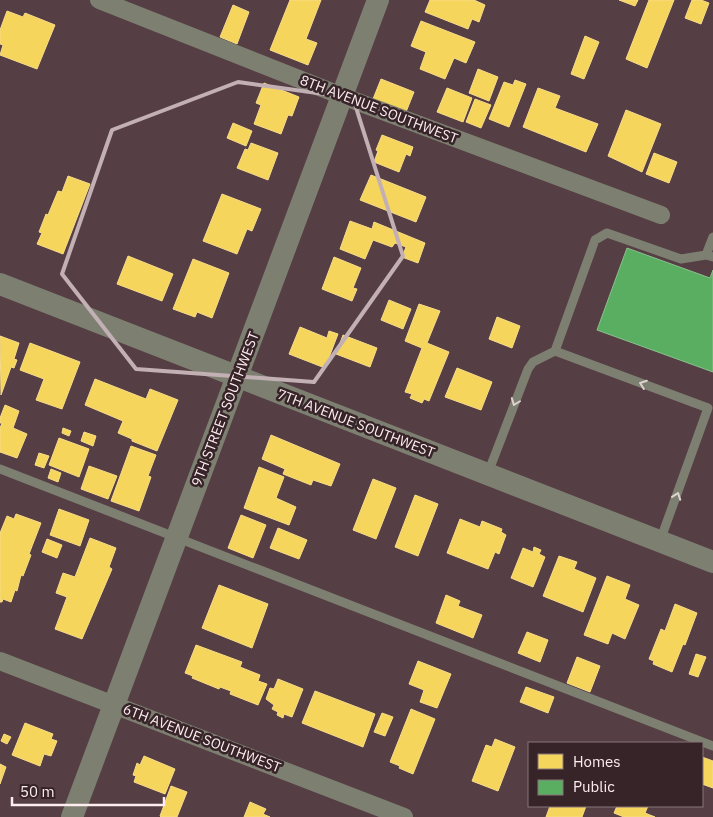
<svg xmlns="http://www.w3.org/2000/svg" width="713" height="817" viewBox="0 0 713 817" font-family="'IBM Plex Sans',sans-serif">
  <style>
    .homes { fill: #f6d55c; stroke: #f8dc88 }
    .public { fill: #5aae61; stroke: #8bc18c }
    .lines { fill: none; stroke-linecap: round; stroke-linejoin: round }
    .service { stroke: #7d7f71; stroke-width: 9 }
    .minor { stroke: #7d7f71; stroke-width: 18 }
    .tertiary { stroke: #7d7f71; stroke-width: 22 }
    .oneway { stroke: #ddd2d0 }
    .marked { fill: none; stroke: #c2b0b4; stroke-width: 4; stroke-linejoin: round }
    .labels { text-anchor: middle; stroke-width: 5; stroke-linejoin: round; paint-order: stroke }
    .street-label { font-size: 14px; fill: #fdedf0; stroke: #372429 }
  </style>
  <rect width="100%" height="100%" fill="#553f45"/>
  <!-- homes -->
  <path class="homes" d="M290,0H321L306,39L317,43L308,65L270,50Z
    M430,0H474L485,5L479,22L472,19L468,29L425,12Z
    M619,0H638L635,6Z
    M649,0H674L647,68L626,59Z
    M692,0H701L709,3L701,24L685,18Z
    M233,5L249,12L237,44L220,37Z
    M7,11L23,17L25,13L55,25L37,69L0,55L3,45L0,44V30Z
    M421,21L475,42L466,63L454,58L445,79L420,69L426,52L411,46Z
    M585,36L599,42L584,79L571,74Z
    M478,69L498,77L489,101L469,93Z
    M381,79L414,92L406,112L373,99Z
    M515,80L526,84L509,127L489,119L504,82L513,85Z
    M264,83L299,97L292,116L288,115L281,134L254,124L261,105L256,103Z
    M447,88L472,98L463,122L437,112Z
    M538,88L560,96L555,108L598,124L586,152L523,127Z
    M475,99L491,105L481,128L466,122Z
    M626,110L661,124L642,172L608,156Z
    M233,123L252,131L246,146L227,138Z
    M382,135L413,147L410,156L406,154L399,172L374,162L378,151L376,150Z
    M251,143L278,153L268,180L237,168L245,149L248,150Z
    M654,153L677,162L669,183L646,174Z
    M371,175L426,197L416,222L360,200Z
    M68,176L90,184L63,254L37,244L42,233L39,232L46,214L48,215L58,191L62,192Z
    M222,194L261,209L252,231L247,229L237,254L203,241Z
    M350,221L372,229L374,222L425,243L418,263L402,257L406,247L395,243L392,247L373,240L365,259L340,249Z
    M128,256L173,274L162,301L117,284Z
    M334,257L361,268L353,288L357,289L352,301L322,289Z
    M193,259L229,273L212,318L197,312L195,317L173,309Z
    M389,300L411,309L403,329L381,320Z
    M419,304L440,311L427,343L449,352L429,401L424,399L422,403L410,398L412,394L405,392L422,348L405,341Z
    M497,317L520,326L512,348L489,339Z
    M300,327L327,338L329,331L338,334L325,368L289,354Z
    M343,335L377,348L370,367L336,354Z
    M0,336L19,343L14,359L17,360L14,368L11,367L1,395Z
    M30,343L80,362L62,409L36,400L44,379L20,370Z
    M457,368L492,382L481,410L445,397Z
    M95,379L146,399L150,389L178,400L157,451L132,441V439L118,433L123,421L85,405Z
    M5,405L19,411L13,428L27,434L17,458L0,452V428L2,423H0V418Z
    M63,428L71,431L69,436L62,433Z
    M84,432L96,436L93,446L81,441Z
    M271,435L340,464L331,486L313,480L311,485L283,474L285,469L262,459Z
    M59,438L89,449L79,477L49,465Z
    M131,446L156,455L148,476L151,477L139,511L111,501Z
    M39,453L49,456L44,468L35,465Z
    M89,466L117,476L108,499L81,489Z
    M259,467L284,477L276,498L296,507L289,525L244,508Z
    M51,469L61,473L58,482L48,478Z
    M373,479L396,488L376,539L353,530Z
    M415,495L438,504L418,556L395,547Z
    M59,509L89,520L80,546L50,535Z
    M16,514L41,523L29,554L31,555L23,576L21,575L17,591L15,590L11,602L3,599L2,602H0V533L7,516L14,519Z
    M241,515L266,525L253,558L228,548Z
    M460,519L480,527L482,521L502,529L501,532L506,535L499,554L495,552L488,569L447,553Z
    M278,528L307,540L299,559L270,548Z
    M90,538L116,548L109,567L112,569L82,639L55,629L67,597L56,593L63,573L75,577Z
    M47,539L62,545L57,558L42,552Z
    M534,547L541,550L539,554L545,557L533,587L511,578L523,548L533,552Z
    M559,556L577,562L574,569L596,578L583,612L543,596Z
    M607,576L630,585L625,599L639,605L625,639L612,633L608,644L584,635Z
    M219,585L268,604L252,648L202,628Z
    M446,595L460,601L458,606L482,615L473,638L436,623Z
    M675,604L697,613L685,645L683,644L672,672L653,664L654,661L649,659L661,629L665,631Z
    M527,632L548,640L540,662L518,653Z
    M196,645L242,662L240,667L260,675L258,681L267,684L258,705L230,694L231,691L220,687L219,689L192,678L193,676L185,673Z
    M696,654L706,657L698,677L689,674Z
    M577,657L600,666L590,692L567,683Z
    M418,661L451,674L437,708L420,702L424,690L409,684Z
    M278,679L303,689L292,717L284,714L283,718L277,715L278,712L272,709L274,705L266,699L270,688L274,689Z
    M526,687L554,697L548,713L520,702Z
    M315,691L375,714L363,747L302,723Z
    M411,709L435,719L413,774L399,768L400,766L390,762Z
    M382,713L393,717L385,736L374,732Z
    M25,723L53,734L51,739L57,741L51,756L44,754L40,766L12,755Z
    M4,734L11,737L7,744L1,741Z
    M495,739L515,747L498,791L472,781L486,745L492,747Z
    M144,756L175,769L165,794L134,782L136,776L133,775L137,763L140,765Z
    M702,757L713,761V788L702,784Z
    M0,764L6,767L0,784Z
    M171,786L187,792L177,817H161L160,816Z
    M250,802L266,809L263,814L270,817H244Z
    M550,806H586L582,817H546Z
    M617,806H648L645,813L655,817H624L614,813Z"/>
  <!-- public -->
  <path class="public" d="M627,248L710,278L713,270V372L597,330Z"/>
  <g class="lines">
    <!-- service -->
    <path class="service" d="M706,255L713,237
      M555,351L595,240L607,233L681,259L706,255L713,257
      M0,469L713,746
      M488,473L528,369L533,362L555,351L708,408L660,541"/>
    <!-- minor -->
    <path class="minor" d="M99,0L342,96L661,215
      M0,661L404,817"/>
    <!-- tertiary -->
    <path class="tertiary" d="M0,284L713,562
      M72,817L378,0"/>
  </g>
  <!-- one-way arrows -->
  <defs><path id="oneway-chevron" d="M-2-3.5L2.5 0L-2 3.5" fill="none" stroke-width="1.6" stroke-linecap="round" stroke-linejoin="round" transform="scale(1.25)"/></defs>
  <g class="oneway">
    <use href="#oneway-chevron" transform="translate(643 384) rotate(-160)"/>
    <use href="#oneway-chevron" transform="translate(515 402) rotate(111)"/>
    <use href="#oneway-chevron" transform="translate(677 496) rotate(-70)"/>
  </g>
  <!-- marked area -->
  <path class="marked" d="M238,82L353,98L403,256L314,382L136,369L62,274L112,130Z"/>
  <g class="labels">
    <!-- street labels -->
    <g class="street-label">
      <text transform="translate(379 109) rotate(21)" y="5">8TH AVENUE SOUTHWEST</text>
      <text transform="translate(225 409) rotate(-69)" y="5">9TH STREET SOUTHWEST</text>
      <text transform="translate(356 423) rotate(21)" y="5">7TH AVENUE SOUTHWEST</text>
      <text transform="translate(202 738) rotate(21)" y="5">6TH AVENUE SOUTHWEST</text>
    </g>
  </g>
  <!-- legend -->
  <rect x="528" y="742" width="175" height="65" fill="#372429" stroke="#867479"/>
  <rect x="538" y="754" width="25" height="15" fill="#f6d55c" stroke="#867479"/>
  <text x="573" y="767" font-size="15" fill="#fdedf0">Homes</text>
  <rect x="538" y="780" width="25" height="15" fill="#5aae61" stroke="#867479"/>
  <text x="573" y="792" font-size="15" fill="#fdedf0">Public</text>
  <!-- scale -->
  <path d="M12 797v8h152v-8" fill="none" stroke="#fdedf0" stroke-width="2.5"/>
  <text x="20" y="797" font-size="15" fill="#fdedf0" stroke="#372429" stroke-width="4" paint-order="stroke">50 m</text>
</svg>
